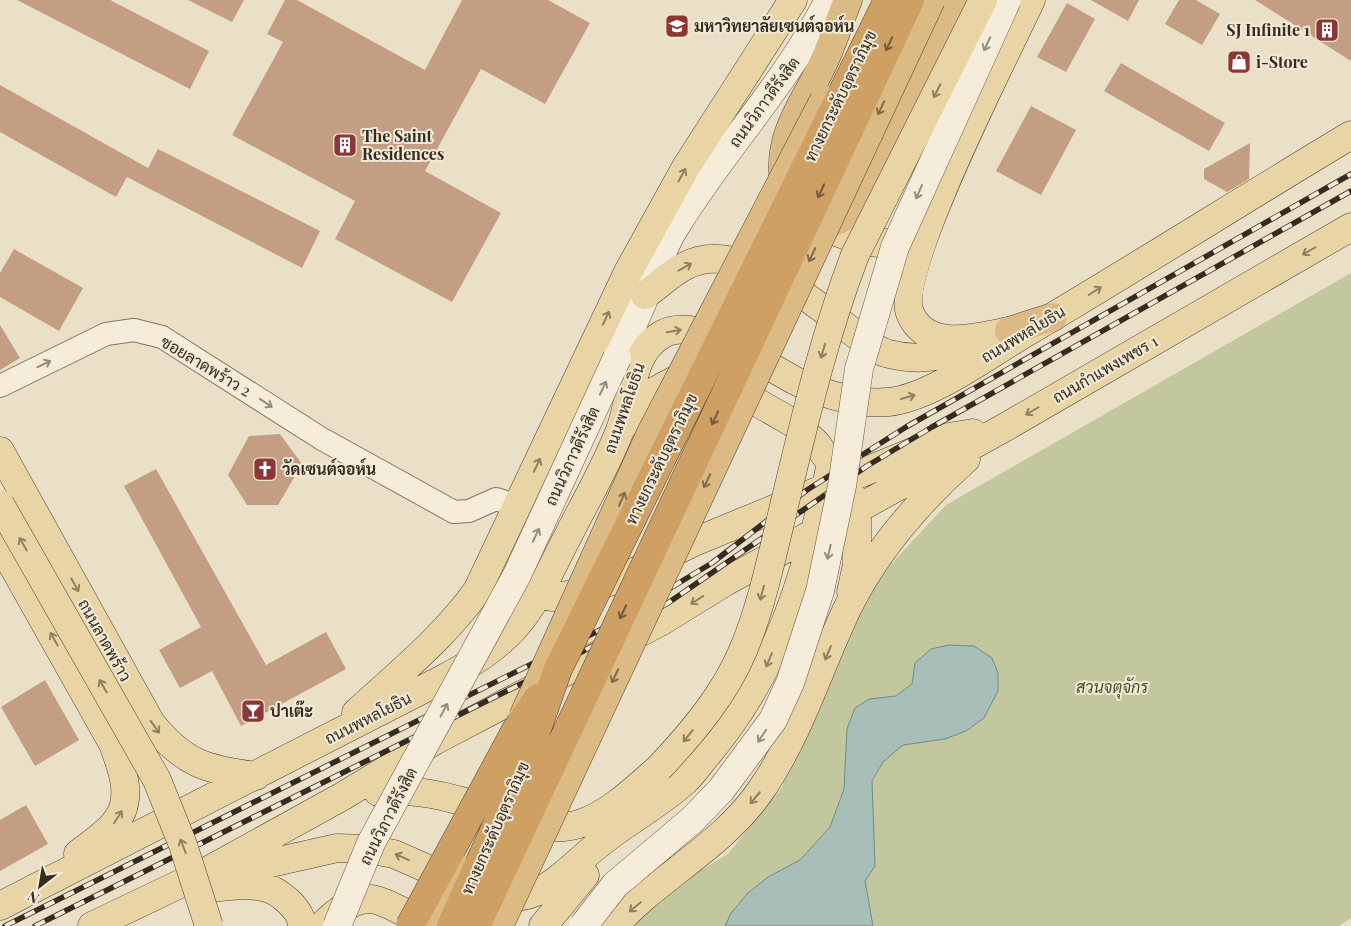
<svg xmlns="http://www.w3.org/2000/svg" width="1351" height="926" viewBox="0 0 1351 926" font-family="'Playfair Display',Sarabun,serif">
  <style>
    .green { fill: #c2c79d }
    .water { fill: #a8beb8; stroke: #708c85 }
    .building { fill: #c49e82 }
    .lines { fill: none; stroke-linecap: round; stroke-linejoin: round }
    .minor-casing { stroke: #84735f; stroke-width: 24 }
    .secondary-casing { stroke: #665442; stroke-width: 29 }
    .primary-casing { stroke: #524133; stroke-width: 29 }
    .trunk-casing { stroke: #524133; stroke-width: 29 }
    .minor { stroke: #f5edda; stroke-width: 22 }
    .secondary { stroke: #f5edda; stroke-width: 28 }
    .primary { stroke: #e8d4a4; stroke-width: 28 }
    .trunk { stroke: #dcba84; stroke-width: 28 }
    .rail-casing { stroke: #362b21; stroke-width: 5.5 }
    .rail { stroke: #f2ead7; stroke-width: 4; stroke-dasharray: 11; stroke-linecap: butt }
    .secondary-bridge-casing { stroke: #665442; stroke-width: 29; stroke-linecap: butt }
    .primary-bridge-casing { stroke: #524133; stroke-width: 29; stroke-linecap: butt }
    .trunk-bridge-casing { stroke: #524133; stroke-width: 29; stroke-linecap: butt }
    .motorway-bridge-casing { stroke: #524133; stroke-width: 29; stroke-linecap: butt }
    .secondary-bridge { stroke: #f5edda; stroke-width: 28 }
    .primary-bridge { stroke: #e8d4a4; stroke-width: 28 }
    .trunk-bridge { stroke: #dcba84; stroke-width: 28 }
    .motorway-bridge { stroke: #cfa063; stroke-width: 28 }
    .oneway { stroke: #735a3b }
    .oneway2 { stroke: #968c7e }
    .oneway3 { stroke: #8f8062 }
    .oneway4 { stroke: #816b4e }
    .labels { text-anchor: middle; stroke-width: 4; stroke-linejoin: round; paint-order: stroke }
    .poi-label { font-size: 16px; font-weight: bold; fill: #362b21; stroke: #f2ead7; text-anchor: start }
    .street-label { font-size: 16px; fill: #362b21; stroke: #f2ead7 }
    .park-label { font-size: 16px; font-style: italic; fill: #46502a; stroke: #f2ead7 }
  </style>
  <rect width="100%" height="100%" fill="#eae0c8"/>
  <!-- green -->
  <path class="green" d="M1351,273V918L1339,926H628L659,895L728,854L782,787L818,681L881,575L946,505Z"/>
  <!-- water -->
  <path class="water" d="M949,645L974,646L992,658L998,673V691L984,718L966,731L945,739L903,745L883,762L872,781L875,866L865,881L873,926H725L731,913L748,893L768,877L800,860L830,827L844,789L847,729L855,708L869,699L896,696L912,684L915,663L931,649Z"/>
  <!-- building -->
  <path class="building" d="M17,0H110L209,51L190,89Z
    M188,0H244L232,22Z
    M285,0H297L425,70L462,0H548L590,23L545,104L481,69L425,171L501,213L452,302L335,239L355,201L232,135L283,42L267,34Z
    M1091,0H1139L1128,21Z
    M1179,0H1196L1220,14L1202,45L1165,24Z
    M1255,0H1351V61Z
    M1067,3L1095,19L1066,72L1037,57Z
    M1121,63L1225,123L1209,151L1104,91Z
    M0,85L148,168L158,149L320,231L302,268L127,177L116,197L0,132Z
    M1031,106L1076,130L1041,195L996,171Z
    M1250,143L1249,179L1227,192L1204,179V169Z
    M14,249L83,288L59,331L0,297V273Z
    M0,325L20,358L0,370Z
    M280,434L302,464L278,505H247L228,475L249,436Z
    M156,469L266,665L326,632L346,669L241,726L212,671L180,688L159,650L201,627L124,486Z
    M45,680L79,740L35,766L1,707Z
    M26,805L48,844L0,871V820Z"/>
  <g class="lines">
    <!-- minor casing -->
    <g class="minor-casing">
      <path id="minor" d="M0,386L106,334L134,330L162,337L322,439L454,512L469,511L496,499L517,506"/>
    </g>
    <!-- secondary casing -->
    <g class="secondary-casing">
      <path id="secondary" d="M617,358C626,337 637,317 645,296C654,273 661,250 674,229C722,150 787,83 829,0"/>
    </g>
    <!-- primary casing -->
    <g class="primary-casing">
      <path id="primary" d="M823,226C851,239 891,255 915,229
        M645,295C658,286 671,273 685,266C736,238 807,297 845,326C858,336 873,350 889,354C921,362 942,356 971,346
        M1009,331C978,337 926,353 910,313C893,271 1008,50 1031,0
        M624,425L651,393L677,379L716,385L746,396L793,423L816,443L844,481L857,509V565L851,592
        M0,451L151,723C183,763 206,770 256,776
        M0,543L113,744C122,768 134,799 116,821C107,834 90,844 78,854
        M524,585L538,594L552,597L569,595L622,578L694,542L949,437L973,433
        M356,713C397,675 444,637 477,591L628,272L686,167L793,0
        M378,792C406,789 434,793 461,801C501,813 539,838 582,823C611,813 636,788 659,768
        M221,869L266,864L337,848L367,849L394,854L485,894C540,908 560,875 599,844C626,822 658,805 684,782C694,773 702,760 711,750C780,667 808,568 831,464
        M201,889C221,887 244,883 263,887C279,890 302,910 302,926
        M0,906L443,679C469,665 496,649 516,626C538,600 551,568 567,538C585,502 606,467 620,430C632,399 630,351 663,334C701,314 765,367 800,383C826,395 860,405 888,402C930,398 985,357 1022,335C1132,270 1241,201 1351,135
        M92,926L209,870L343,796L434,741L662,621L725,582L1002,429L1351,227
        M322,926C334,913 356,895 376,900C392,904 414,918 429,926
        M543,926L585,875
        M614,926C658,877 723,846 761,790C799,735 818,670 847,609C875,552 919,501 966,459"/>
    </g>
    <!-- trunk casing -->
    <g class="trunk-casing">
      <path id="trunk" d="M784,182C777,137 802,106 821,68C832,46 839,22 848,0
        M813,219L823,226C849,219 854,210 867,187L953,0
        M1009,331L1053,317"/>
    </g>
    <!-- minor -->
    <use href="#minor" class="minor"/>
    <!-- secondary -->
    <use href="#secondary" class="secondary"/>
    <!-- primary -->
    <use href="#primary" class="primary"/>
    <!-- trunk -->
    <use href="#trunk" class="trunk"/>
    <!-- rail casing -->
    <g class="rail-casing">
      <path id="rail" d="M5,926L602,629L712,563L807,490L906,427L1351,174
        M35,926L539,675L622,630L668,603L867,466L932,427L1351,191"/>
    </g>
    <!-- rail -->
    <use href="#rail" class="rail"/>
    <!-- secondary-bridge casing -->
    <g class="secondary-bridge-casing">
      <path id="secondary-bridge" d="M337,926L371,843L517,575L617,358
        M583,926L615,885L692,820L721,790L773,720L790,683L820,591L842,486L859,369L895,247L1007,0"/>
    </g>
    <!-- primary-bridge casing -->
    <g class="primary-bridge-casing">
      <path id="primary-bridge" d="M0,504L157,780L183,845L209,926
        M659,768C692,733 726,693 744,648C763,602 773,551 785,502C805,419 824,336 855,255L983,0"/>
    </g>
    <!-- trunk-bridge casing -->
    <g class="trunk-bridge-casing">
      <path id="trunk-bridge" d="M523,717L651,433L824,100
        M428,926L455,866
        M499,926L931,0"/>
    </g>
    <!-- motorway-bridge casing -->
    <g class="motorway-bridge-casing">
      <path id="motorway-bridge" d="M410,926L516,730L538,698
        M451,926L527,758L558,669L888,0
        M476,926L910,0"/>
    </g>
    <!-- secondary-bridge -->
    <use href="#secondary-bridge" class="secondary-bridge"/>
    <!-- primary-bridge -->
    <use href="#primary-bridge" class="primary-bridge"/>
    <!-- trunk-bridge -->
    <use href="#trunk-bridge" class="trunk-bridge"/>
    <!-- motorway-bridge -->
    <use href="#motorway-bridge" class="motorway-bridge"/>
  </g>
  <!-- one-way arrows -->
  <defs><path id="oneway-shaft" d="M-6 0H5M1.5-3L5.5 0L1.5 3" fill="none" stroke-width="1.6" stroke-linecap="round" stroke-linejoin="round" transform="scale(1.25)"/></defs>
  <g class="oneway">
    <use href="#oneway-shaft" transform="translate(889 44) rotate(115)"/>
    <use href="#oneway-shaft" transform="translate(821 191) rotate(115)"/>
    <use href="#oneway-shaft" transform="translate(715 418) rotate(115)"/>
    <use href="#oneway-shaft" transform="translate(623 612) rotate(115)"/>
  </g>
  <g class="oneway2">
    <use href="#oneway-shaft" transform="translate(987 44) rotate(115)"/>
    <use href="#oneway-shaft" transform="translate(919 192) rotate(114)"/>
    <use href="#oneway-shaft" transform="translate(44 364) rotate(-26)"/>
    <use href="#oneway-shaft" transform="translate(603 388) rotate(-65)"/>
    <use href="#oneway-shaft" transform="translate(266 403) rotate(33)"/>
    <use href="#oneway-shaft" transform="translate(536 535) rotate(-65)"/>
    <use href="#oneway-shaft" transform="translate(829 552) rotate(103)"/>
    <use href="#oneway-shaft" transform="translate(444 710) rotate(-62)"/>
    <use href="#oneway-shaft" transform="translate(762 736) rotate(124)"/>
  </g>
  <g class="oneway3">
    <use href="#oneway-shaft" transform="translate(937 91) rotate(117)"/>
    <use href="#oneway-shaft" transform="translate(682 175) rotate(-61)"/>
    <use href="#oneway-shaft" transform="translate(1309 251) rotate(150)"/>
    <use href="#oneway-shaft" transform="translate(685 267) rotate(-29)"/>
    <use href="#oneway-shaft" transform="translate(1095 291) rotate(-32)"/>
    <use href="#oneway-shaft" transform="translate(606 318) rotate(-65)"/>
    <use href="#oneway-shaft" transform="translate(674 331) rotate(-10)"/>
    <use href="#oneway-shaft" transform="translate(823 351) rotate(106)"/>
    <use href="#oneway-shaft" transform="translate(908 397) rotate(-16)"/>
    <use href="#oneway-shaft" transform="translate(1032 411) rotate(150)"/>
    <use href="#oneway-shaft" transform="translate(537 465) rotate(-65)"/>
    <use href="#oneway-shaft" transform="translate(23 544) rotate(-120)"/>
    <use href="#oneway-shaft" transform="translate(75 585) rotate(61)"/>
    <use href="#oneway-shaft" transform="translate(762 593) rotate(105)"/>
    <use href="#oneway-shaft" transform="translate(697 600) rotate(148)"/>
    <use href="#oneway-shaft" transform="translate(54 639) rotate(-119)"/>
    <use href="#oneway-shaft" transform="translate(828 653) rotate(113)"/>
    <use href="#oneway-shaft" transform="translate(769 660) rotate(113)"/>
    <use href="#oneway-shaft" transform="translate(103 686) rotate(-120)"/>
    <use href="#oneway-shaft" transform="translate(155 727) rotate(54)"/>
    <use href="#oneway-shaft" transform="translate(688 736) rotate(129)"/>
    <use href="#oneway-shaft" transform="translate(755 798) rotate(130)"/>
    <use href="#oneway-shaft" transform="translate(118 817) rotate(-57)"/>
    <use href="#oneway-shaft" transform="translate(183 846) rotate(-111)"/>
    <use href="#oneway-shaft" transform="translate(402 857) rotate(-156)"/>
    <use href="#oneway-shaft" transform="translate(635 907) rotate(140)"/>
  </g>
  <g class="oneway4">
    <use href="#oneway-shaft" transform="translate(881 108) rotate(115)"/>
    <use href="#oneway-shaft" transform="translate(812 255) rotate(115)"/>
    <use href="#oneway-shaft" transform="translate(707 481) rotate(115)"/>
    <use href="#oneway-shaft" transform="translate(622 499) rotate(-66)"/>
    <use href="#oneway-shaft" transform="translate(615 676) rotate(115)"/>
  </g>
  <!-- icons -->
  <defs>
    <g id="university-square" transform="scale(1.25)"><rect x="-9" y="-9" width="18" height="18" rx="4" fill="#8c3636" stroke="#f2ead7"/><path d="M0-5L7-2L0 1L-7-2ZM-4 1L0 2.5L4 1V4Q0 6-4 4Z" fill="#fff"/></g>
    <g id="building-square" transform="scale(1.25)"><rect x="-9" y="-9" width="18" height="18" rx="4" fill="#8c3636" stroke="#f2ead7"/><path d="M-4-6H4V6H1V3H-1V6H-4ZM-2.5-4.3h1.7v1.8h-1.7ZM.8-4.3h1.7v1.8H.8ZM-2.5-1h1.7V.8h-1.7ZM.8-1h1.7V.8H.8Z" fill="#fff"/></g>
    <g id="shop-square" transform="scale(1.25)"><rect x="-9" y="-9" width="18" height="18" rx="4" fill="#8c3636" stroke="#f2ead7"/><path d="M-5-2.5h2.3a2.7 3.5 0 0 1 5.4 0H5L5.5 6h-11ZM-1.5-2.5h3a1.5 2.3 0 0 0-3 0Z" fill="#fff"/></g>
    <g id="church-square" transform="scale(1.25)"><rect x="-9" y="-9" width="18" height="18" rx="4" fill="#8c3636" stroke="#f2ead7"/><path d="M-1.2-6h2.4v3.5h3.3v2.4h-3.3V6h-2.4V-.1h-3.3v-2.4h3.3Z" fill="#fff"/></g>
    <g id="bar-square" transform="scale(1.25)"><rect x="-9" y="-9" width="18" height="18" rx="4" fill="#8c3636" stroke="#f2ead7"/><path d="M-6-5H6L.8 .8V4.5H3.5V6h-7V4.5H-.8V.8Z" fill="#fff"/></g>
  </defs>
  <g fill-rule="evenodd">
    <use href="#university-square" x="677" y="26"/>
    <use href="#building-square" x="1327" y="30"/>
    <use href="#shop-square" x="1239" y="62"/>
    <use href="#building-square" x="345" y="145"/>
    <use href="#church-square" x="265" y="469"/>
    <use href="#bar-square" x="253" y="711"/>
  </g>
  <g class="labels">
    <!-- poi labels -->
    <g class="poi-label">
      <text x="694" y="32">มหาวิทยาลัยเซนต์จอห์น</text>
      <text x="1310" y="36" text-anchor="end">SJ Infinite 1</text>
      <text x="1256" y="68">i-Store</text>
      <text x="362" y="142">The Saint<tspan x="362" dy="18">Residences</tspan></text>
      <text x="282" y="475">วัดเซนต์จอห์น</text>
      <text x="270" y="717">ปาเต๊ะ</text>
    </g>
    <!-- street labels -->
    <g class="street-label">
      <text transform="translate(840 96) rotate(-64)" y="6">ทางยกระดับอุตราภิมุข</text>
      <text transform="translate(764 102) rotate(-54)" y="6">ถนนวิภาวดีรังสิต</text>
      <text transform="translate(1023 334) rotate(-31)" y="6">ถนนพหลโยธิน</text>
      <text transform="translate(206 366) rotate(31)" y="6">ซอยลาดพร้าว 2</text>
      <text transform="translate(1105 369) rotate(-30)" y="6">ถนนกำแพงเพชร 1</text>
      <text transform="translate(624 408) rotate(-71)" y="6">ถนนพหลโยธิน</text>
      <text transform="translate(572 456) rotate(-65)" y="6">ถนนวิภาวดีรังสิต</text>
      <text transform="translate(661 459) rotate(-64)" y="6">ทางยกระดับอุตราภิมุข</text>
      <text transform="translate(105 640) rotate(61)" y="6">ถนนลาดพร้าว</text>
      <text transform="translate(368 718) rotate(-27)" y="6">ถนนพหลโยธิน</text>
      <text transform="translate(388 816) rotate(-63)" y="6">ถนนวิภาวดีรังสิต</text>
      <text transform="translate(495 828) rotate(-66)" y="6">ทางยกระดับอุตราภิมุข</text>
    </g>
    <!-- park labels -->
    <g class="park-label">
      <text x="1112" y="693">สวนจตุจักร</text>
    </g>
  </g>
  <!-- north arrow -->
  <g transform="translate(40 886) rotate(211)" stroke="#f2ead7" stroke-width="4" paint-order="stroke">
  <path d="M0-4L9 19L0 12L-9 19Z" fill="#362b21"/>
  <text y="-8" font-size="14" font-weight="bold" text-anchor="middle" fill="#362b21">N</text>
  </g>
</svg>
